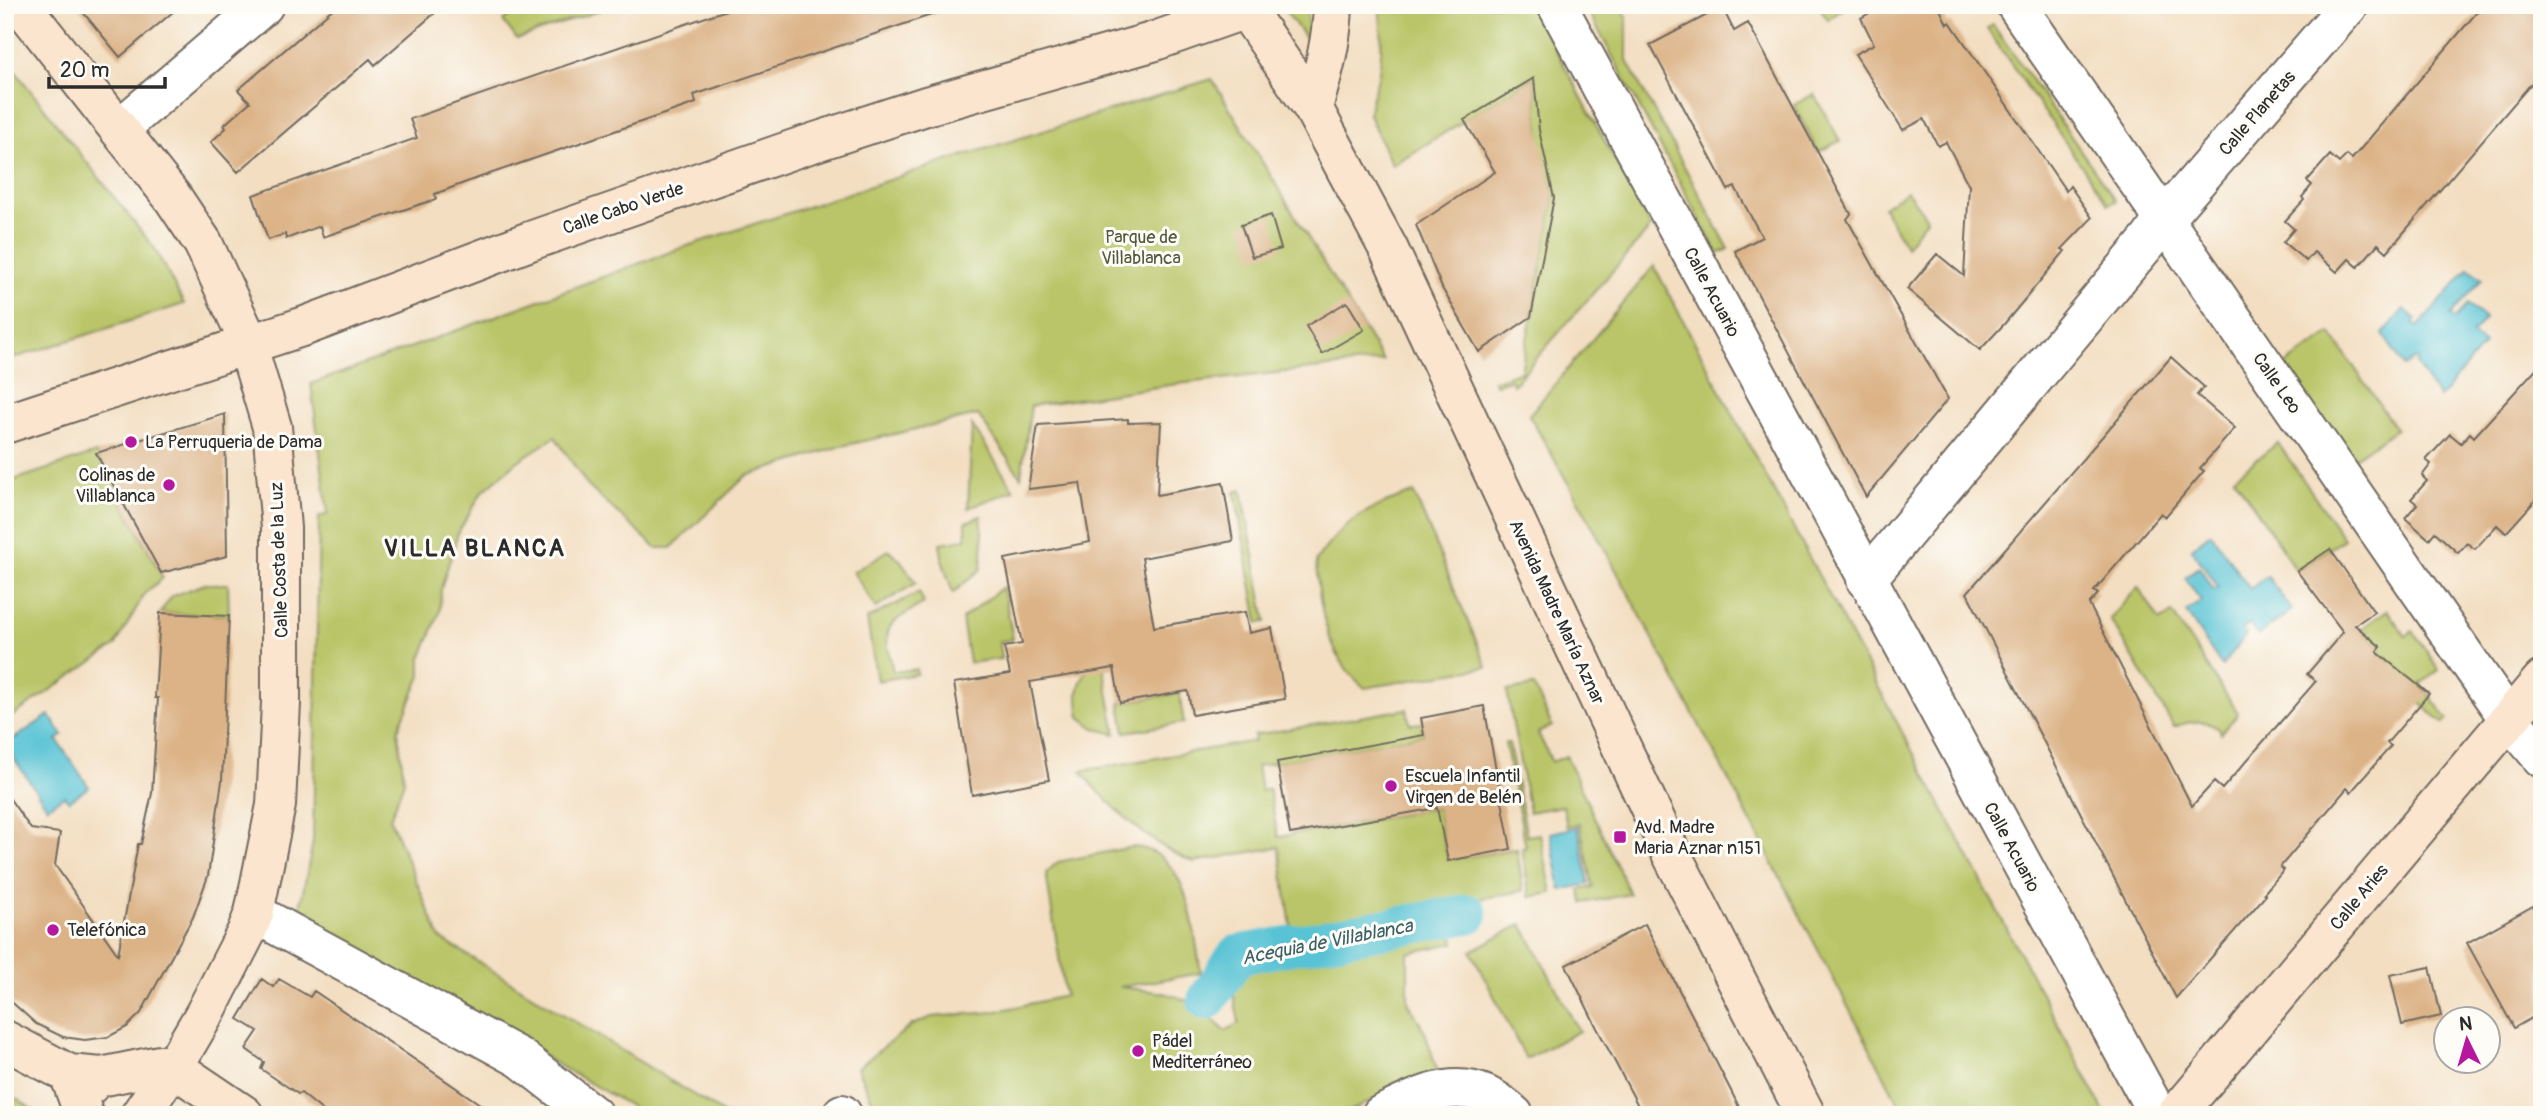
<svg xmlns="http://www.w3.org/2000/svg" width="2547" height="1120" viewBox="0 0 2547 1120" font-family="Pangolin,sans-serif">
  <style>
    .green { fill: #b9c567; stroke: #727849; stroke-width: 2 }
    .water { fill: #59c3d4; stroke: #427780; stroke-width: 2 }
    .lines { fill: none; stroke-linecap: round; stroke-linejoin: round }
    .canal { stroke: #59c3d4; stroke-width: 40 }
    .building { fill: #dcb387 }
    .street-casing { stroke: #716a60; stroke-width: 42 }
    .secondary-casing { stroke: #716a60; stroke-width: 42 }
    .street { stroke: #fff; stroke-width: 38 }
    .secondary { stroke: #fce5cf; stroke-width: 38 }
    .poi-dot { fill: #b5179e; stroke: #fdfcf7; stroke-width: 2.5 }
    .labels { text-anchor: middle; stroke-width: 6; stroke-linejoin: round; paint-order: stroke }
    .street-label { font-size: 18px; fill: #2b2b2b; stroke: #fdfcf7 }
    .park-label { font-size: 18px; fill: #56593d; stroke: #fdfcf7 }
    .poi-label { font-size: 18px; fill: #2b2b2b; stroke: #fdfcf7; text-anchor: start }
    .water-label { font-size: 19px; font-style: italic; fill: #3b6066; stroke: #fdfcf7 }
    .district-label { font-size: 24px; font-weight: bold; letter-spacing: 2px; fill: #2b2b2b; stroke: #fdfcf7 }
  </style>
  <rect width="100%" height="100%" fill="#fdfcf7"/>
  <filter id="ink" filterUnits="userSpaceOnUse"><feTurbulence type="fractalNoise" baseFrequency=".0143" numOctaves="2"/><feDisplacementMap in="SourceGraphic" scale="14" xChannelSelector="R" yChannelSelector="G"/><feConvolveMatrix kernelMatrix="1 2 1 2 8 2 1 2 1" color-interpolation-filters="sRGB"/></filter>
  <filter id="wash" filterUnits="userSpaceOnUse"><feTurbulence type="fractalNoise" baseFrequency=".00686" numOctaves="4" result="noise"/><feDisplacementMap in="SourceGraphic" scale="28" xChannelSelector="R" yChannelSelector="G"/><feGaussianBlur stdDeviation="1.57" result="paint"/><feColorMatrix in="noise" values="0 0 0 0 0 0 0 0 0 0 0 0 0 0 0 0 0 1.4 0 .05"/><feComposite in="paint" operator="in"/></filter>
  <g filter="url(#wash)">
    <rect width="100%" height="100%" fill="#f3dec1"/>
    <!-- green -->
    <path class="green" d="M522,5H615L517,39L503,21Z
      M1281,5H1306L1310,44Z
      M1379,5H1532L1651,227L1513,385L1510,379L1496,385L1493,381L1521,371L1554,198L1540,142L1534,78L1392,165L1369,115C1369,101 1375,90 1378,77C1383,54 1382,29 1379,5Z
      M1585,5H1620L1627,17V61L1729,249L1718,254Z
      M1818,5H1848L1828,20Z
      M1993,25L2116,201L2108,204L1987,29Z
      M5,58L155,249L184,304L5,361Z
      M1212,79L1383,361L1177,384L1031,406L1021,477L978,415L842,446L746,476L671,548H656L588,486L555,437L518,461L482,492L458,533L441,589L440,611L421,659V676L398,730L404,781L390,819L440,938L726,1115H646L298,917L313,842L319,517L328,514L311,384L684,247L959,157Z
      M1814,94L1840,141L1818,152L1794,105Z
      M1907,191L1927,218L1906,247L1883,207Z
      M1654,266L2106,1115H1905L1725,773L1588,518L1529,415Z
      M2331,333L2396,429L2347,463L2281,368Z
      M972,425L1014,490L968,508Z
      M2278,443L2344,539L2297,571L2234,477Z
      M96,453L163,578L145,593L115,646L5,721V483Z
      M1242,490L1266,622L1258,623L1235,492Z
      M1414,493L1487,667L1365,688C1327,658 1319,607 1316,561C1345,519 1366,508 1414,493Z
      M981,516L983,539L981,569L953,593L943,563L940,543L966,539V522Z
      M889,550L901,561L916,583L876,608L853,572Z
      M205,584H228L229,616L160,613L172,596Z
      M1003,587L1013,639L999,642L1001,659L969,663L962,619Z
      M2138,587L2160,621L2172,613L2238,713L2221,734L2219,728C2206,719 2189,721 2174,727L2110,619Z
      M919,592L924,603C882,628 883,624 893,672L916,669L917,674L877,681L867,619Z
      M2387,610L2406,636L2413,631L2439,670L2421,684L2448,720L2444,724L2383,671L2390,662L2377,651L2381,647L2360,630Z
      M1098,668L1104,670L1116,734L1096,729L1080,717C1077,701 1076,685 1087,671Z
      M1534,686L1552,726L1538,733L1552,762L1566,756L1630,894L1583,903L1580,890L1593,887L1580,824L1567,826L1563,806L1529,812L1507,691Z
      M1179,693L1184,723L1125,732L1120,703Z
      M1407,709L1410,724L1422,723L1424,735L1257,766L1261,791L1269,789L1278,837L1437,808L1448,860L1517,849L1523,891L1292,933L1279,847L1194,862C1155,849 1106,803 1081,771L1255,741L1254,735Z
      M1505,743H1509L1527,836L1540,834L1552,893L1530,897L1522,848L1526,847Z
      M1132,847C1190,849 1193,930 1201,973L1120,987C1173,994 1186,992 1225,1031L1239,1023L1231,980L1242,965L1452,927L1454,943L1408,953V1002L1425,1032L1438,1073L1340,1115H879L857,1068L912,1025L932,1017L993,1012L1065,996L1046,873L1058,862Z
      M1522,924L1579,1031L1526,1059L1471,951Z
      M5,1090L40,1115H5Z"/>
    <!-- water -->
    <path class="water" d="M2469,268L2482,279L2450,316L2455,319L2468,304L2485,319L2472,334L2484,345L2439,398L2416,364L2418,359L2415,358L2404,367L2383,334L2404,309L2416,319L2413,323L2418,327Z
      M2211,533L2250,589L2267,576L2292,610L2258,635L2250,623L2242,629L2246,635L2222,666L2186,612L2201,601L2185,578L2199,567L2214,590L2218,587L2191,548Z
      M49,715L63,735L57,740L89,787L69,801L64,796L47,807L5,745Z
      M1578,827L1589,884L1561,890L1550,833Z"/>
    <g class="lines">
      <!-- canal -->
      <path class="canal" d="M1207,1000L1237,955L1468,914"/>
    </g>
    <g id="blocks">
      <!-- building -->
      <path class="building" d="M77,5H181L120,57Z
        M337,5H444L375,65L370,59L238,172L211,142L226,128L224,125L250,102L238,90Z
        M741,5H942L943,11L694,95L696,103L472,180L435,194L436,199L382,217L323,237L320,226L286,239L285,234L268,240L253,195L417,138L410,119Z
        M1884,5H1938L1947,24L1950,22L2066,191L2070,186L2092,218L2062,249L2065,251L2005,323L1980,350L1907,289L1937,254L1964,276L1969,186L1946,142L1938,146L1924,119L1903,130L1855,54L1874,44L1861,18Z
        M2483,5H2542V71L2387,252L2378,244L2358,267L2349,259L2337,272L2314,252L2306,261L2283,242L2294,229L2285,221L2304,200L2302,197L2312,185L2307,181L2330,155L2339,163L2347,155L2352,159Z
        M1722,7L1734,31L1748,23L1851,214L1847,219L1948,399L1866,497L1735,251L1762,237L1735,187L1728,190L1650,45Z
        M1534,78L1539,130L1554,198L1537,285L1531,317L1479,352L1442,288L1416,225L1495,172L1464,120Z
        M1271,215L1281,249L1252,257L1241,225Z
        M1347,302L1364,330L1322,354L1306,326Z
        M2171,357L2204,387L2197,395L2235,428L2200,468L2204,471L2165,517L2161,513L2094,591L2098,594L2089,604L2192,806L2214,782L2222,789L2276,727L2316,681L2307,674L2343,632L2297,571L2330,549L2374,612L2355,625L2381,647L2377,652L2429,694L2387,743L2391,746L2351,792L2347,788L2280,867L2284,870L2264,893L2266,895L2176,998L1967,593Z
        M2542,362V493L2506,533L2497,525L2475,549L2467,543L2458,553L2435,532L2429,539L2405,518L2417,504L2411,499L2427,481L2422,476L2431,464L2426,460L2450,434L2461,443L2470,433L2474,437Z
        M225,414L227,556L161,573L96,453Z
        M1128,419V423L1161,422L1157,495L1223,483L1233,541L1142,558L1154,627L1245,612L1249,633L1272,628L1285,699L1192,715L1188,691L1120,703L1114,668L1030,682L1049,780L972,795L954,683L1010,674L1004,647L1022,644L1005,559L1090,542L1080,483L1028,489L1038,425Z
        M160,613L229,616L222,781L208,876L193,917L141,1013L127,1027L108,1037L85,1040L63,1037L36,1024L5,996V792L31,829L60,833L55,865L118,955L138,844H141L152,793L158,698H155Z
        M1484,706L1511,849L1448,861L1437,808L1290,834L1277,762L1424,735L1421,718Z
        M2542,901V1012L2514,1028L2467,943Z
        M1645,924L1728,1085L1743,1115H1643L1597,1028L1566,965Z
        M2430,967L2441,1016L2402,1025L2390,975Z
        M262,979L273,987L279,979L310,997L314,991L496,1115H328L301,1093L298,1094L261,1069L264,1062L246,1049L258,1031L238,1019Z"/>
    </g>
  </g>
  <g filter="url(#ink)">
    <use href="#blocks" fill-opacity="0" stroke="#716a60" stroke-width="2"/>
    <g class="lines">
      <!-- street casing -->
      <g class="street-casing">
        <path id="street" d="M1557,5L2158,1115
          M2016,5L2485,685L2509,719L2542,758
          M119,129L264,5
          M1866,580L2150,239L2163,220L2349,5
          M254,913L520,1058L593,1115
          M842,1114V1115
          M1381,1115C1429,1092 1468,1070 1514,1115"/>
      </g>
      <!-- secondary casing -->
      <g class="secondary-casing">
        <path id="secondary" d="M21,5L173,198L203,243L242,327L272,427L281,528V703L276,805L254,913L247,931L205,1013L177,1061L140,1115
          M1243,5L1313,108L1389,250L1671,853L1806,1115
          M1313,108C1323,73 1332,42 1333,5
          M5,424L305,326L530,241L794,149L926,106L1152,42L1246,9
          M5,1040L90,1085
          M69,1074L101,1077L159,1065H170L244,1115
          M69,1074L84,1115
          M2176,1115L2542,680"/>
      </g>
      <!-- street -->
      <use href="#street" class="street"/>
      <!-- secondary -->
      <use href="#secondary" class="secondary"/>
    </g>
  </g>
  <!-- markers -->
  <g class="poi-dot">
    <circle cx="131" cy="442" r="7"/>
    <circle cx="169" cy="485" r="7"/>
    <circle cx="1391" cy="786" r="7"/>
    <rect x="1613" y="830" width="14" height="14" rx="3.5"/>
    <circle cx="53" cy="930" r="7"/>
    <circle cx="1138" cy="1051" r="7"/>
  </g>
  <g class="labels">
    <!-- street labels -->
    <g class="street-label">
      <text transform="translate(2257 113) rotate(-49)" y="6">Calle Planetas</text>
      <text transform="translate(623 208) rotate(-19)" y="6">Calle Cabo Verde</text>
      <text transform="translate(1712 292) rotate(62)" y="6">Calle Acuario</text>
      <text transform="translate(2277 383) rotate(55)" y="6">Calle Leo</text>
      <text transform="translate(279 560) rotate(-92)" y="6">Calle Costa de la Luz</text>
      <text transform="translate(1557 612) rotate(65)" y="6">Avenida Madre María Aznar</text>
      <text transform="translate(2012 847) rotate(62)" y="6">Calle Acuario</text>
      <text transform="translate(2359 897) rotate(-50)" y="6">Calle Aries</text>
    </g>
    <!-- park labels -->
    <g class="park-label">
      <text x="1141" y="243">Parque de<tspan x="1141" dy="21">Villablanca</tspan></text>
    </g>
    <!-- poi labels -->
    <g class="poi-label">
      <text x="145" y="448">La Perruqueria de Dama</text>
      <text x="155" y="481" text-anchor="end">Colinas de<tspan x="155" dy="21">Villablanca</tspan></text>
      <text x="1405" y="782">Escuela Infantil<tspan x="1405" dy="21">Virgen de Belén</tspan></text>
      <text x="1634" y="833">Avd. Madre<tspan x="1634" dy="21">Maria Aznar n151</tspan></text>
      <text x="67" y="936">Telefónica</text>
      <text x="1152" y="1047">Pádel<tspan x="1152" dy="21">Mediterráneo</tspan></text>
    </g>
    <!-- water labels -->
    <g class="water-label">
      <text transform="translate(1327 941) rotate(-11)" y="7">Acequia de Villablanca</text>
    </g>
    <!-- district labels -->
    <g class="district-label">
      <text x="475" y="556">VILLA BLANCA</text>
    </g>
  </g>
  <!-- margin -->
  <rect width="2547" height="1120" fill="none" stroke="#fdfcf7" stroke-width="28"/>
  <!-- north arrow -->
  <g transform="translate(2467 1040) rotate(355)"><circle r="33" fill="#fdfcf7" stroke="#a9a8a5" stroke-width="2"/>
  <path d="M0-5L12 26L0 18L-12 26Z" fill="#b5179e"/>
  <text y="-10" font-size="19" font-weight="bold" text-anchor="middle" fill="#2b2b2b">N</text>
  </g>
  <!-- scale -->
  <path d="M49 77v10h116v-10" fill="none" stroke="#2b2b2b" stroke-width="3.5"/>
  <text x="60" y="77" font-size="21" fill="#2b2b2b" stroke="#fdfcf7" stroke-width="5" paint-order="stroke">20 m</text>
</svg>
